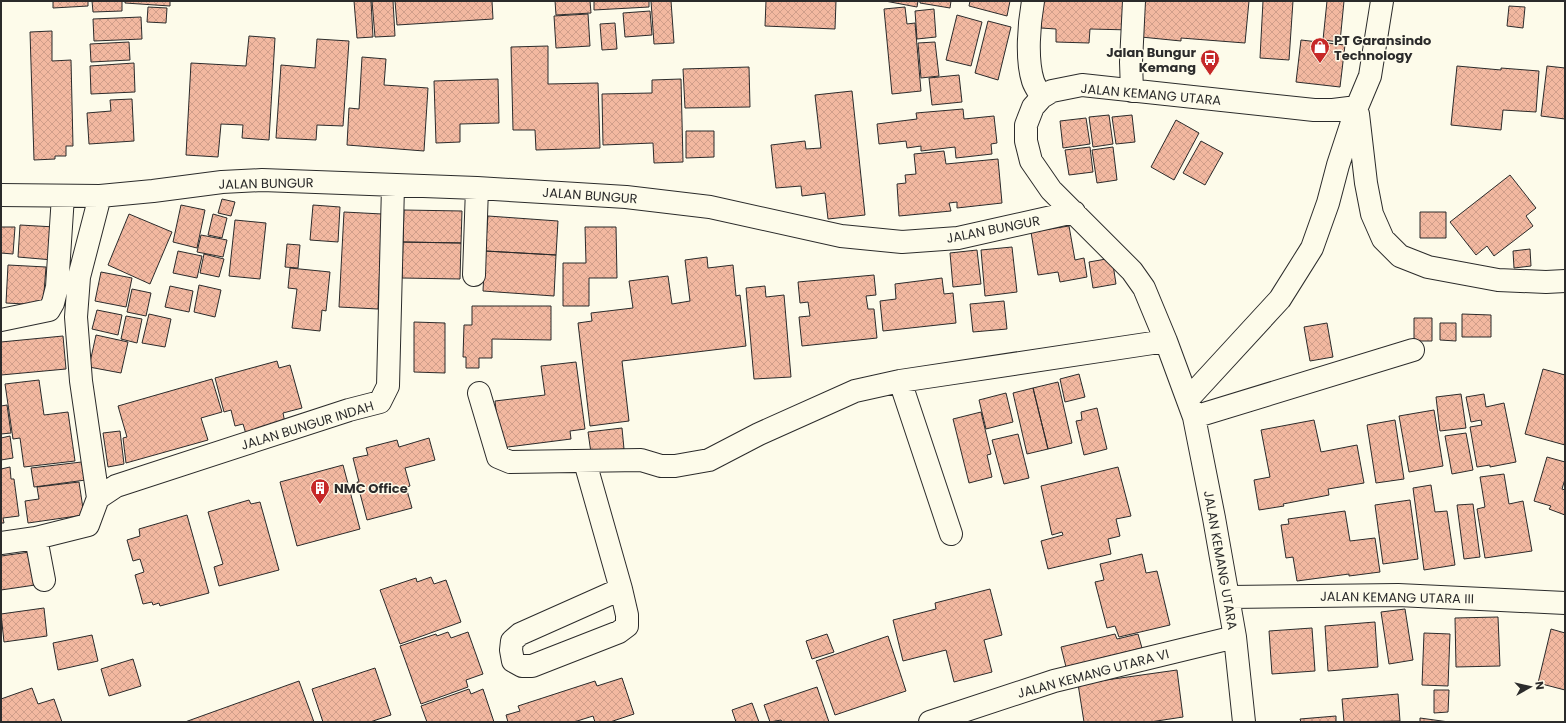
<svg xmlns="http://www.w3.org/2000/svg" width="1566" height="723" viewBox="0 0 1566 723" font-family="Poppins,sans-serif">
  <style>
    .building { fill: url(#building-cross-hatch); stroke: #2b2b2b }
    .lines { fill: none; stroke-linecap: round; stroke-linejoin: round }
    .minor-casing { stroke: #2b2b2b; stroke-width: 24 }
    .minor { stroke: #fdfbea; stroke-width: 22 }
    .labels { text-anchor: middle; stroke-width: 3; stroke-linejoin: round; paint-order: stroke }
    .poi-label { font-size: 13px; font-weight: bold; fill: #2b2b2b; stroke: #fdfbea; text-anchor: start }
    .street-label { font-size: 13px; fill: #2b2b2b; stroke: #fdfbea }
  </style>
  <defs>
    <pattern id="building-cross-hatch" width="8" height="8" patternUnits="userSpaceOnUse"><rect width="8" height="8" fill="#f2b8a0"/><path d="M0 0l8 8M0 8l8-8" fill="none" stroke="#d09e8a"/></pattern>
  </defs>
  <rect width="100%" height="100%" fill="#fdfbea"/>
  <!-- building -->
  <path class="building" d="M53,1H88V6L53,8Z
    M92,1H122V11L93,12Z
    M125,1H170V6L125,3Z
    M354,1H371L373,37L357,38Z
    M372,1H393L395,36L375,37Z
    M395,1H492L493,19L397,25Z
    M555,1H590L591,13L556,15Z
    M594,1H649V7L594,10Z
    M651,1H671L674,43L654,44Z
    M766,1H836L835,29L765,26Z
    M885,1H918L917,7Z
    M920,1H951L950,8L920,3Z
    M970,1H1010L1007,16L969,6Z
    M1042,1H1132L1131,30L1090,29L1089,43L1056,42V29L1041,28Z
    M1144,1H1249L1245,43L1181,38V41L1141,37Z
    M1263,1H1293L1289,60L1260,58Z
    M1327,1H1344L1340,42L1323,40Z
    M1509,6L1525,7L1523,28L1507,26Z
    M148,7L167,8L166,23L147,22Z
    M905,7L907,24L915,23L921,91L892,94L884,9Z
    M934,9L936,37L917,39L915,11Z
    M650,11L652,35L625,37L623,13Z
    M588,14L590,46L556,48L554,16Z
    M957,15L982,22L971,66L946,60Z
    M141,17L142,39L94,41L93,19Z
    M988,21L1011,27L998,80L975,73Z
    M615,23L617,49L602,50L600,24Z
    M52,31V61L71,60L73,146H66V156H55V159L34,160L30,32Z
    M249,36L275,38L269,140L242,138L243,125L221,124L218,157L186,155L191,63L246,66Z
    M317,39L349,41L343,126L317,125L316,140L276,138L281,65L315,68Z
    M1301,40L1345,45L1340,87L1296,82Z
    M129,42L130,60L91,62L90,44Z
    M935,42L939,76L921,78L918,43Z
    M548,46V84L598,83L600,148L536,150L535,130H513L511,47Z
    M362,57L386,59L384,85L428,88L424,151L347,145L349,108L359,109Z
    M134,63L135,92L91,94L90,66Z
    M1457,66L1501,70V68L1539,71L1536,112L1503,110L1501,130L1451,125Z
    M1547,66L1565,68V119L1541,116Z
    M749,67L750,107L685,108L683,69Z
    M959,75L962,102L932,105L929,78Z
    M498,79L499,123L460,124V142L436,143L434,81Z
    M681,79L683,162L654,163L653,143L603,145L602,94L652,93V80Z
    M852,91L865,215L828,219L825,193L802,196L801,186L776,188L771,145L805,141L806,149L821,148L815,95Z
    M132,99L134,141L89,144L87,113L111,111L110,100Z
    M963,109L964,119L994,116L997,143L991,144L992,154L956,158L955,147L921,151V146L907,148L906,141L879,144L877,124L917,119L916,113Z
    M1109,115L1113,144L1093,147L1089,117Z
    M1132,115L1135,142L1116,144L1112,117Z
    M1086,118L1090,144L1063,148L1060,121Z
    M1176,120L1199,133L1174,180L1151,167Z
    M686,131H714V157L686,158Z
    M1201,141L1223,153L1205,185L1183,173Z
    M1090,147L1093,172L1069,175L1065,150Z
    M1113,147L1117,180L1097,183L1092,150Z
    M944,151L946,164L998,159L1002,203L957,208V202L949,203L951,211L899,216L897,184L906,183L905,175L916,174L914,154Z
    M1510,175L1536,208L1526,216L1533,226L1494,256L1487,246L1476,255L1450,222Z
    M222,199L235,202L231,216L218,213Z
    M181,205L205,210L197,248L173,242Z
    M313,205L340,207L338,242L310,240Z
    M404,210L462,211L461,243L403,242Z
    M344,212L382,214L378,309L339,307Z
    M1420,212H1446V238H1420Z
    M129,214L172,232L150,284L108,265Z
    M213,214L227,218L222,238L208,235Z
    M488,216L558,221L556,255L485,251Z
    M235,220L266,223L260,279L229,276Z
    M20,225L55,227L53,260L18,257Z
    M1069,226L1075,260L1084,258L1087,277L1060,282L1058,272L1038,275L1031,232Z
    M1,227H15L13,254L1,253Z
    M585,227H616L617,278H589V306H563V263H586Z
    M201,235L227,240L223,257L197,252Z
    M403,242L461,243L460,279L402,278Z
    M287,244L300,245L298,268L285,267Z
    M1012,247L1017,292L985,296L981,250Z
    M1530,249L1531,266L1514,268L1513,251Z
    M977,250L981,284L953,287L950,253Z
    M178,251L202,256L197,278L173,273Z
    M485,251L556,255L554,296L483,291Z
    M204,254L224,259L219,277L200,273Z
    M707,257L708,268L733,265L736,296L740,295L746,346L622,361L629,421L590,426L578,323L592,321L591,313L633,308L629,281L668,276L672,304L690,301L685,260Z
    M1112,258L1116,284L1093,288L1089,262Z
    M8,265L46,267L43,305L6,303Z
    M290,268L330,272L326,311L322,310L320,331L292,328L297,289L288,288Z
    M101,272L132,278L126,307L95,301Z
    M874,275L876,295L866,296L868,309H874L877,338L802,346L799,317L810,316L808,302L800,303L798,282Z
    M942,278L944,294L953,293L956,323L883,331L880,301L896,299L895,284Z
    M199,285L221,290L215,317L194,312Z
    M170,286L193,291L189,312L165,307Z
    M765,286L766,297L784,295L791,377L754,379L746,288Z
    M132,289L151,293L146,316L127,312Z
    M1004,301L1007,329L973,332L970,304Z
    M472,306H551V340L492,339V358H479V368H466V357H463L464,325H472Z
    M97,310L122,315L118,335L92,329Z
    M149,314L171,319L165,347L142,343Z
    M1462,314L1491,315V337H1462Z
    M126,316L142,319L137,343L121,339Z
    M1414,318H1432V341H1414Z
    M414,322L445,323V373L414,372Z
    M1327,323L1333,357L1310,361L1304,327Z
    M1440,323H1456V341L1440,340Z
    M96,335L128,342L121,373L89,367Z
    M63,336L66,369L1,375V342Z
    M277,361L279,368L290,365L302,408L283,413L285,423L246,434L243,424L235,426L231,410L224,412L215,378Z
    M576,362L585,429L570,431L571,439L500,448L495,401L545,395L541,366Z
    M1543,369L1565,375V445L1525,434Z
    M1079,374L1085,397L1065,402L1060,379Z
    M212,379L222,412L201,418L208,440L126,463L123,438L127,437L118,406Z
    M39,380L44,415L68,412L75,461L24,467L20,438L13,439L5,384Z
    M1058,382L1072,443L1048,449L1033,388Z
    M1033,388L1048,449L1027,454L1013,393Z
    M1006,393L1013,422L986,429L979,400Z
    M1461,394L1466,428L1440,431L1436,397Z
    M1484,394L1486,407L1504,403L1516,462L1490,467V465L1477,467L1470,427L1482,425L1481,420L1471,422L1466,397Z
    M7,405L11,433L1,434V406Z
    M1097,408L1107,449L1084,455L1076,421L1082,420L1081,412Z
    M1434,410L1443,466L1409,472L1399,416Z
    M981,412L991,454L987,455L992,477L969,483L953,419Z
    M1314,420L1321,452L1357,445L1364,483L1328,489L1329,495L1283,504L1284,506L1259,510L1254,480L1270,477L1261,430Z
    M1395,420L1404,479L1376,483L1367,425Z
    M622,428L624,449L591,453L588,432Z
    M120,431L124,464L108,467L103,433Z
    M1466,433L1473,470L1452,474L1445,436Z
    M1018,434L1029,478L1004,484L992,440Z
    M10,436L13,458L1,460V438Z
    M429,438L435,460L405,468L410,486L406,487L412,508L367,520L357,482H359L353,458L368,455L366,448L397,440L399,447Z
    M1547,457L1565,462V479L1562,489L1565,490V515L1549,509L1551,506L1534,501Z
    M90,461L93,479L34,487L31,468Z
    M343,465L360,529L297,546L280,482Z
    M10,467L11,479H14L19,516L3,518L4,523H1V469Z
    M1118,467L1131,516L1116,519L1120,536L1108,539L1111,554L1048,569L1041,541L1063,535L1062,532L1052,535L1041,486Z
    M1504,474L1509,504L1523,501L1532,551L1485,558L1477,509L1485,507L1480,477Z
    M79,482L84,515L28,523L25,501L39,499L37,487Z
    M1431,485L1435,512L1447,511L1455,565L1424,570L1413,488Z
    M249,500L251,504L260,502L279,570L219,586L214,567L223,564L208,512Z
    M1410,500L1418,559L1383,564L1375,505Z
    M1473,504L1480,557L1464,559L1457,505Z
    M1345,511L1350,541L1375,538L1380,572L1349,576V574L1297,581L1293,557L1286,558L1281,525L1289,524L1288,519Z
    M187,515L209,593L160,606L159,603L153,605L152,602L143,604L135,575L144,572L140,559L133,561L127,540L140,536L139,529Z
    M37,551L42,584L1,590V556Z
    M1142,554L1146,573L1157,571L1170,625L1119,637L1115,626L1107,628L1095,582L1104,580L1100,564Z
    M431,577L434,584L446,580L461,622L400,644L380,590L416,578L417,582Z
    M990,589L1002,635L984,640L992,672L954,682L946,650L903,661L893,620L936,609L935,603Z
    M44,608L47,636L4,642L1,614Z
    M1405,609L1413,660L1389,664L1381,612Z
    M1498,617L1500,666L1456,667L1455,618Z
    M1375,622L1378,667L1328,671L1325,626Z
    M1312,628L1315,671L1272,674L1269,631Z
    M1551,629L1565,633V690L1538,683Z
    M448,632L451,638L468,632L483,674L466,680L468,687L421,704L400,646L436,634L437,636Z
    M1424,633L1450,634L1448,686L1422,685Z
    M827,634L834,652L812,659L806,641Z
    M1115,634L1117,639L1138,634L1142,648L1066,667L1061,647Z
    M92,635L98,661L58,670L53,643Z
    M888,636L906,691L835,715L816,661Z
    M133,659L141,686L109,696L101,669Z
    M375,668L391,715L370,722H323L312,689Z
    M1177,670L1183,717L1150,722H1084L1078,684Z
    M622,678L634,714L610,722H595L593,716L574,722H508L506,715L520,711L518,706L595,681L597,686Z
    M299,681L314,722H185Z
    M817,687L829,722H782L781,720L770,722L764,705Z
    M32,688L38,704L54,699L62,722H1V699Z
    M469,689L471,694L483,689L494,722H427L421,706Z
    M1434,690H1449L1448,712L1434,713Z
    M1398,694L1400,721L1344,722L1342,699Z
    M752,703L759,722H736L732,710Z
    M1336,716V722H1301L1300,719Z
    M1420,718L1449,722H1420Z"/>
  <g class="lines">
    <!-- minor casing -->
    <g class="minor-casing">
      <path id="minor" d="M1033,1C1029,24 1026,59 1033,81C1035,87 1039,92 1042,97
        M1132,91L1131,62L1134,1
        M1358,114L1366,183L1372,214L1383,239L1400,256L1428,267L1498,280L1546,282L1565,281
        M1,195L100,196L153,191L222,182L262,180L477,188L626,197L710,207L841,236L902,242L958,238L1074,212
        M474,275L477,188
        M1,320L49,310L53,303L57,287L63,196
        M900,381L951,534
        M479,393L498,457L510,462L641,460L661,466H675L709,460L759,434L855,391L900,381L1166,341
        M1188,399L1280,299L1312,248L1328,203L1338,165L1357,107L1370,76L1382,1
        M1194,417L1413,350
        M585,462L621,589L627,615V626L619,632L532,666H522L513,661L511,650L512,641L520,634L621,589
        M98,498L116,486L349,410L380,402L388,386L393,186
        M36,538L44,580
        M1,543L36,538L88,525L98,498L81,381L76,317L79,277L100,196
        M1229,597L1398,595L1565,603
        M930,722L1054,681L1235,637
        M1244,722L1235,637L1214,518L1194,417L1166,341L1144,288L1132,271L1051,190L1031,161L1026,141V125L1033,107L1042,97L1052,91L1082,85L1314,110H1333L1357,107"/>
    </g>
    <!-- minor -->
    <use href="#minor" class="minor"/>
  </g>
  <!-- icons -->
  <defs>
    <g id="shop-pin" transform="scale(1)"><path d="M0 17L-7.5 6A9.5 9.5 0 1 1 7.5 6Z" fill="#c62828" stroke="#fdfbea"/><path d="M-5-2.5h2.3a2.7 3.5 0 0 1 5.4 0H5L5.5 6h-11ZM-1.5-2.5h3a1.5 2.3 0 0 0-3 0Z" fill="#fff"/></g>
    <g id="bus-pin" transform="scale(1)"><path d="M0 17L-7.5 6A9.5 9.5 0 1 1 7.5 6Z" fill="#c62828" stroke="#fdfbea"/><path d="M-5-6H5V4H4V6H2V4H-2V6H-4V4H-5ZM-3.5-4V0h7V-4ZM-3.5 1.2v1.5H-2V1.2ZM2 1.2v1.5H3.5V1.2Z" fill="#fff"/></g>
    <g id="building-pin" transform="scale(1)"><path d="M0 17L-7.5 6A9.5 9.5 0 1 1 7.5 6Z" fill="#c62828" stroke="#fdfbea"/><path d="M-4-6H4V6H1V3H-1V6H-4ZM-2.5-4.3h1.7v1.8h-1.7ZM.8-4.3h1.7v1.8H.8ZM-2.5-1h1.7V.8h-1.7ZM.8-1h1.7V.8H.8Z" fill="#fff"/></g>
  </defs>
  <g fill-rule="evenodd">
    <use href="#shop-pin" x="1320" y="47"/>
    <use href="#bus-pin" x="1210" y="59"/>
    <use href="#building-pin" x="320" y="488"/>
  </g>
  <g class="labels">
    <!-- poi labels -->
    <g class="poi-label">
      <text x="1334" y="45">PT Garansindo<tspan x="1334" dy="15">Technology</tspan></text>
      <text x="1196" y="57" text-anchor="end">Jalan Bungur<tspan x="1196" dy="15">Kemang</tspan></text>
      <text x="334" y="493">NMC Office</text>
    </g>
    <!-- street labels -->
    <g class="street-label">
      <text transform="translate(1151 94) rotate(5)" y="5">JALAN KEMANG UTARA</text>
      <text transform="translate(266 183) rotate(-1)" y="5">JALAN BUNGUR</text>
      <text transform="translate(590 195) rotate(4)" y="5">JALAN BUNGUR</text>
      <text transform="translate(993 229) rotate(-11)" y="5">JALAN BUNGUR</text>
      <text transform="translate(307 425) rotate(-17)" y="5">JALAN BUNGUR INDAH</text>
      <text transform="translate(1221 560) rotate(80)" y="5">JALAN KEMANG UTARA</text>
      <text transform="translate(1397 597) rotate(1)" y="5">JALAN KEMANG UTARA III</text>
      <text transform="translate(1093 673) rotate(-15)" y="5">JALAN KEMANG UTARA VI</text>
    </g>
  </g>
  <!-- border -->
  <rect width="1566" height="723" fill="none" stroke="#2b2b2b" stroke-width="4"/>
  <!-- north arrow -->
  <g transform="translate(1530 687) rotate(82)" stroke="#fdfbea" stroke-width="3" paint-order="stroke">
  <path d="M0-3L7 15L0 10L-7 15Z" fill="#2b2b2b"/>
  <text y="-6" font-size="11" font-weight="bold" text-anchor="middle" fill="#2b2b2b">N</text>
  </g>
</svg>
